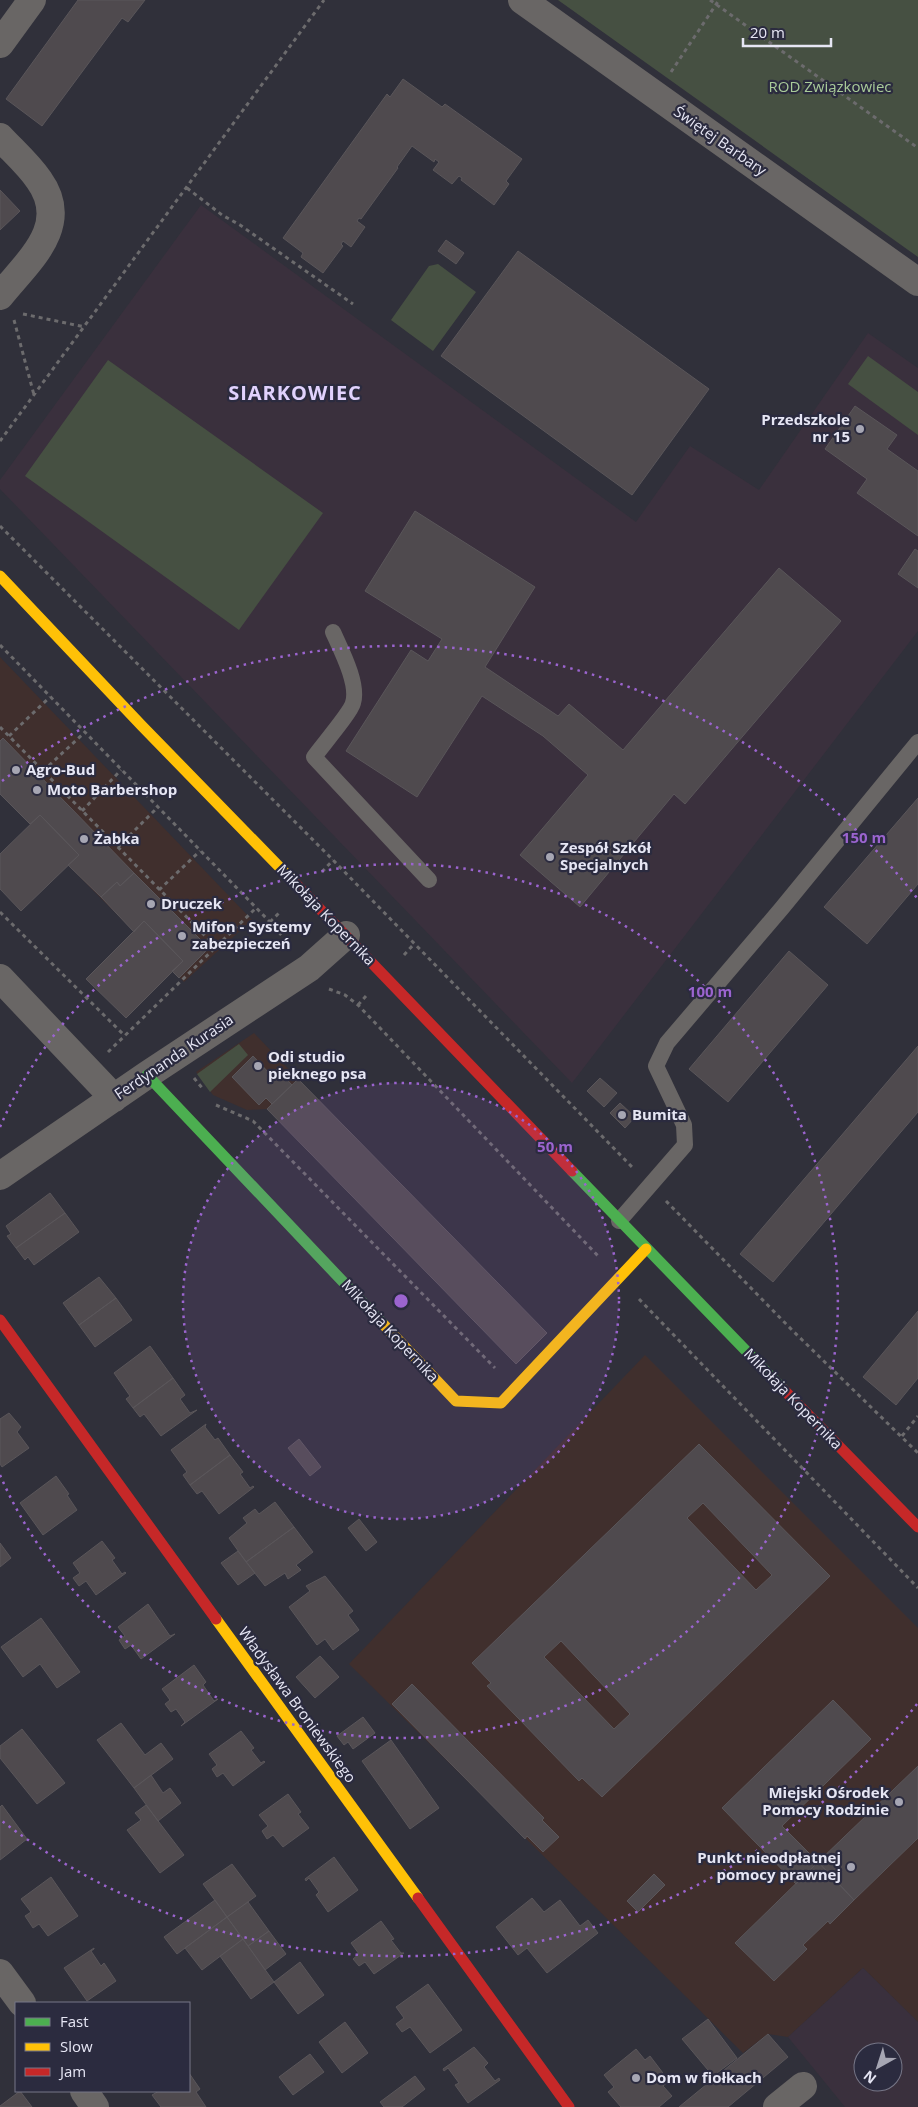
<svg xmlns="http://www.w3.org/2000/svg" width="918" height="2107" viewBox="0 0 918 2107" font-family="'Open Sans',sans-serif">
  <style>
    .commercial { fill: #402f2d }
    .education { fill: #3a303d; fill-rule: evenodd }
    .green { fill: #465042 }
    .building { fill: #4f4a4e; stroke: #5a565a; fill-rule: evenodd }
    .lines { fill: none; stroke-linecap: round; stroke-linejoin: round }
    .path { stroke: #6c6b6d; stroke-width: 3; stroke-dasharray: 4 4; stroke-linecap: butt }
    .lane { stroke: #696665; stroke-width: 16 }
    .street { stroke: #696665; stroke-width: 28 }
    .fast { stroke: #4caf50; stroke-width: 11 }
    .slow { stroke: #ffc107; stroke-width: 11 }
    .jam { stroke: #c62828; stroke-width: 11 }
    .ring { fill: none; stroke: #9b64cf; stroke-width: 2.5; stroke-dasharray: 2.5 5 }
    .poi-dot { fill: #a6a6b3; stroke: #2b2b3f; stroke-width: 2 }
    .labels { text-anchor: middle; stroke-width: 4.5; stroke-linejoin: round; paint-order: stroke }
    .park-label { font-size: 15px; fill: #a9cb99; stroke: #2b2b3f }
    .street-label { font-size: 15px; fill: #e6e6f4; stroke: #2b2b3f }
    .poi-label { font-size: 15px; font-weight: bold; fill: #e6e6f4; stroke: #2b2b3f; text-anchor: start }
    .district-label { font-size: 20px; font-weight: bold; letter-spacing: 1px; fill: #e1d2fd; stroke: #2b2b3f }
    .centre { fill: #9b64cf; stroke: #2b2b3f; stroke-width: 2.5 }
    .ring-label { font-size: 15px; text-anchor: middle; font-weight: bold; fill: #9b64cf; stroke: #2b2b3f; stroke-width: 4.5; stroke-linejoin: round; paint-order: stroke }
  </style>
  <rect width="100%" height="100%" fill="#30303a"/>
  <!-- commercial -->
  <path class="commercial" d="M0,657L252,920L184,982L68,865L79,854L40,815L30,824L0,794Z
    M254,1033L298,1079L267,1109L247,1110L213,1095L196,1072Z
    M645,1355L918,1628V2022L863,1968L788,2037L768,2034L743,2053L349,1664Z"/>
  <!-- education -->
  <path class="education" d="M201,205L636,522L690,446L759,490L868,333L918,368V631L572,1083L0,489V480Z
    M863,1968L918,2022V2107H845L788,2037ZM863,2052H893V2082H863Z"/>
  <!-- green -->
  <path class="green" d="M558,0H918V257Z
    M438,264L476,292L433,351L391,320L429,266Z
    M868,356L918,392V435L848,384Z
    M108,360L323,513L239,630L25,476Z
    M239,1044L248,1055L210,1092L197,1074Z"/>
  <!-- building -->
  <path class="building" d="M78,0H145L128,22L122,18L42,126L6,99Z
    M403,79L442,107L445,104L522,159L506,181L509,184L494,205L461,180L462,178L459,176L452,184L433,170L439,162L435,159L434,162L412,146L397,167L398,168L361,219L359,218L357,221L365,227L351,247L343,241L341,244L343,246L323,273L301,257L303,253L283,238L387,94L390,97Z
    M0,190L20,211L0,230Z
    M446,240L464,253L456,264L438,251Z
    M518,251L709,389L632,495L441,356Z
    M855,406L897,435L887,449L918,471V536L857,493L867,479L825,449Z
    M415,511L535,587L485,667L558,716L569,704L623,750L779,568L841,621L685,804L674,794L580,907L520,855L588,775L543,736L482,696L417,797L346,751L411,650L428,661L442,639L365,591Z
    M915,549L918,551V588L898,574Z
    M3,738L134,873L120,886L117,882L101,897L68,865L79,855L40,815L30,824L0,794V741Z
    M918,798V884L867,944L824,907Z
    M40,815L79,855L21,911L0,889V854Z
    M134,873L209,948L179,978L172,971L183,961L144,921L134,932L101,897L117,882L120,886Z
    M144,921L183,961L126,1018L86,979Z
    M789,951L828,985L728,1102L689,1069Z
    M918,1046V1112L773,1282L740,1254Z
    M253,1056L271,1075L277,1069L292,1085L272,1104L266,1098L259,1105L232,1077Z
    M600,1078L617,1093L604,1107L587,1091Z
    M298,1079L547,1333L516,1364L267,1109Z
    M620,1103L635,1117L625,1128L610,1113Z
    M50,1193L65,1213L16,1248L7,1236L11,1234L6,1226Z
    M65,1213L79,1232L34,1265L28,1257L25,1260L16,1248Z
    M99,1277L116,1298L79,1325L63,1303Z
    M116,1298L132,1320L95,1347L79,1325Z
    M918,1311V1378L896,1405L863,1377Z
    M150,1346L173,1378L133,1408L126,1399L130,1396L114,1373Z
    M173,1378L185,1395L180,1399L190,1413L197,1410L161,1436L144,1414L140,1417L133,1408Z
    M9,1413L21,1427L17,1432L29,1448L2,1467L0,1464V1419Z
    M206,1424L205,1427L215,1440L218,1438L230,1455L190,1485L183,1475L187,1472L171,1450Z
    M299,1439L321,1467L310,1476L288,1448Z
    M699,1444L830,1576L602,1797L582,1778L579,1781L487,1686L491,1683L472,1663ZM703,1503L772,1575L756,1590L687,1518ZM561,1641L630,1714L614,1729L544,1657Z
    M230,1455L243,1472L240,1474L250,1488L253,1486L254,1487L219,1514L202,1491L197,1494L190,1485Z
    M56,1476L69,1494L67,1495L77,1510L43,1535L20,1503Z
    M275,1502L294,1527L246,1562L229,1538L247,1523L243,1518L255,1509L259,1514Z
    M359,1519L377,1542L366,1551L348,1528Z
    M294,1527L313,1552L296,1565L301,1570L288,1579L285,1573L265,1586L246,1562Z
    M102,1541L115,1558L112,1560L122,1574L125,1572L126,1573L96,1595L86,1581L79,1586L73,1578L80,1573L73,1563Z
    M0,1543L11,1558L0,1567Z
    M238,1551L255,1573L238,1585L221,1563Z
    M325,1576L353,1611L348,1615L359,1630L333,1650L325,1639L317,1645L289,1607L310,1591L306,1586Z
    M148,1604L170,1636L175,1634L141,1659L131,1645L125,1649L119,1640L125,1636L118,1627Z
    M41,1618L80,1672L57,1688L40,1664L23,1677L1,1647Z
    M320,1656L339,1677L315,1698L296,1677Z
    M194,1665L206,1682L203,1685L214,1701L218,1699L181,1726L185,1722L176,1709L171,1712L165,1704L170,1700L162,1689Z
    M412,1684L544,1818L542,1820L559,1837L543,1852L527,1836L525,1839L392,1704Z
    M833,1700L871,1739L782,1826L818,1862L796,1884L722,1808Z
    M363,1717L375,1733L353,1749L348,1742L344,1745L337,1736Z
    M121,1723L145,1755L161,1743L173,1759L134,1788L97,1740Z
    M22,1729L65,1783L37,1804L0,1758V1746Z
    M241,1731L254,1748L251,1750L261,1763L264,1761L265,1762L233,1786L223,1773L217,1777L212,1769L217,1765L209,1754Z
    M391,1740L439,1808L410,1829L362,1761Z
    M918,1766V1838L854,1900L818,1862Z
    M151,1775L163,1793L170,1788L181,1803L158,1821L134,1788Z
    M288,1794L301,1812L298,1814L309,1828L283,1847L273,1835L267,1839L262,1831L268,1826L259,1815Z
    M2,1805L27,1839L0,1860V1807Z
    M146,1805L184,1855L160,1873L127,1830L141,1820L135,1813Z
    M334,1857L358,1890L328,1912L316,1895L319,1892L309,1878L306,1881L305,1879Z
    M818,1862L854,1900L830,1924L828,1921L803,1945L807,1949L774,1981L735,1943Z
    M232,1864L256,1896L227,1917L203,1884Z
    M654,1874L665,1885L638,1912L627,1901Z
    M51,1877L78,1916L48,1936L39,1924L33,1928L25,1916L31,1912L21,1899Z
    M532,1898L544,1912L560,1900L580,1926L588,1920L598,1933L547,1973L527,1948L518,1955L496,1927Z
    M215,1900L227,1917L177,1954L164,1937Z
    M248,1902L269,1931L248,1946L227,1917Z
    M227,1917L243,1939L202,1970L185,1948Z
    M381,1921L394,1939L391,1940L401,1953H404L374,1974L365,1962L359,1966L353,1959L359,1954L351,1943Z
    M269,1931L286,1954L265,1970L248,1946Z
    M243,1939L274,1982L251,1999L220,1956Z
    M94,1948V1949L91,1951L101,1966L104,1963L116,1981L87,2001L64,1968Z
    M300,1962L324,1995L298,2014L274,1982Z
    M428,1984L462,2030L430,2053L410,2027L402,2032L396,2024L404,2018L396,2007Z
    M708,2019L737,2058L713,2076L682,2039Z
    M345,2022L368,2053L342,2073L319,2042Z
    M768,2034L788,2057L728,2107H679Z
    M474,2047L488,2063L484,2067L495,2081L499,2078L500,2080L468,2103L455,2085L459,2083L448,2068L444,2071L443,2069Z
    M636,2049L645,2060L650,2056L669,2081L663,2086L672,2096L659,2107H621L608,2092L614,2087L604,2075Z
    M310,2054L324,2072L293,2095L279,2077Z
    M189,2073L200,2089L196,2092L206,2107H161L152,2095L159,2091H189Z
    M415,2076L425,2089L402,2107H384L380,2102Z
    M20,2091L32,2107H0V2106Z"/>
  <g class="lines">
    <!-- path -->
    <path class="path" d="M710,0L918,148
      M671,72L719,0
      M187,188L222,215L240,225L353,304
      M23,314L85,327
      M14,320L34,395
      M0,441L324,0
      M0,526L333,860L633,1168
      M0,645L270,922L290,945
      M0,727L216,947
      M9,736L50,697
      M43,771L84,733
      M82,811L121,770
      M118,847L157,808
      M322,872L333,860
      M159,890L200,851
      M0,912L125,1036
      M270,922L281,911
      M404,955L414,944
      M329,989L345,995L358,1005L600,1258
      M358,1005L366,996
      M108,1052L256,908
      M194,1078L203,1089
      M216,1105L253,1121L495,1368
      M666,1201L792,1330L918,1453
      M639,1299L918,1588
      M902,1436L918,1416"/>
    <!-- lane -->
    <path class="lane" d="M333,632C341,650 359,684 353,703C351,712 321,747 314,757L429,880
      M619,1221L685,1145L684,1125L656,1066L667,1043L782,908L918,742"/>
    <!-- street -->
    <path class="street" d="M522,0L918,282
      M0,44L32,0
      M0,137C13,151 28,164 39,180C72,226 28,261 0,296
      M0,978L114,1098
      M0,1176L147,1075L309,968L346,935
      M0,1973L22,2003
      M84,2091L95,2107
      M777,2107L803,2086"/>
    <!-- fast -->
    <path class="fast" d="M147,1075L384,1325
      M572,1171L783,1389"/>
    <!-- slow -->
    <path class="slow" d="M0,576L142,726L292,880
      M384,1325L456,1401L501,1403L646,1249
      M216,1619L418,1898"/>
    <!-- jam -->
    <path class="jam" d="M292,880L572,1171
      M0,1320L216,1619
      M783,1389L918,1527
      M418,1898L569,2107"/>
  </g>
  <!-- distance rings -->
  <circle cx="401" cy="1301" r="218" fill="#9b64cf" fill-opacity=".12"/>
  <g class="ring">
    <circle cx="401" cy="1301" r="218"/>
    <path d="M0 1127A437 437 0 1 1 0 1475"/>
    <path d="M917 1704A655 655 0 0 1 2 1821M2 781A655 655 0 0 1 917 898"/>
  </g>
  <!-- markers -->
  <g class="poi-dot">
    <circle cx="860" cy="429" r="5"/>
    <circle cx="16" cy="770" r="5"/>
    <circle cx="37" cy="790" r="5"/>
    <circle cx="84" cy="839" r="5"/>
    <circle cx="550" cy="857" r="5"/>
    <circle cx="151" cy="904" r="5"/>
    <circle cx="182" cy="936" r="5"/>
    <circle cx="258" cy="1066" r="5"/>
    <circle cx="622" cy="1115" r="5"/>
    <circle cx="899" cy="1802" r="5"/>
    <circle cx="851" cy="1867" r="5"/>
    <circle cx="636" cy="2078" r="5"/>
  </g>
  <g class="labels">
    <!-- park labels -->
    <g class="park-label">
      <text x="830" y="92">ROD Związkowiec</text>
    </g>
    <!-- street labels -->
    <g class="street-label">
      <text transform="translate(720 141) rotate(35)" y="5">Świętej Barbary</text>
      <text transform="translate(326 915) rotate(46)" y="5">Mikołaja Kopernika</text>
      <text transform="translate(174 1057) rotate(-34)" y="5">Ferdynanda Kurasia</text>
      <text transform="translate(390 1331) rotate(47)" y="5">Mikołaja Kopernika</text>
      <text transform="translate(793 1399) rotate(46)" y="5">Mikołaja Kopernika</text>
      <text transform="translate(297 1705) rotate(54)" y="5">Władysława Broniewskiego</text>
    </g>
    <!-- poi labels -->
    <g class="poi-label">
      <text x="850" y="425" text-anchor="end">Przedszkole<tspan x="850" dy="17">nr 15</tspan></text>
      <text x="26" y="775">Agro-Bud</text>
      <text x="47" y="795">Moto Barbershop</text>
      <text x="94" y="844">Żabka</text>
      <text x="560" y="853">Zespół Szkół<tspan x="560" dy="17">Specjalnych</tspan></text>
      <text x="161" y="909">Druczek</text>
      <text x="192" y="932">Mifon - Systemy<tspan x="192" dy="17">zabezpieczeń</tspan></text>
      <text x="268" y="1062">Odi studio<tspan x="268" dy="17">pieknego psa</tspan></text>
      <text x="632" y="1120">Bumita</text>
      <text x="889" y="1798" text-anchor="end">Miejski Ośrodek<tspan x="889" dy="17">Pomocy Rodzinie</tspan></text>
      <text x="841" y="1863" text-anchor="end">Punkt nieodpłatnej<tspan x="841" dy="17">pomocy prawnej</tspan></text>
      <text x="646" y="2083">Dom w fiołkach</text>
    </g>
    <!-- district labels -->
    <g class="district-label">
      <text x="295" y="400">SIARKOWIEC</text>
    </g>
  </g>
  <circle cx="401" cy="1301" r="8" class="centre"/>
  <g class="ring-label">
    <text x="864" y="843">150 m</text>
    <text x="710" y="997">100 m</text>
    <text x="555" y="1152">50 m</text>
  </g>
  <!-- legend -->
  <rect x="15" y="2002" width="175" height="90" fill="#2b2b3f" stroke="#767687"/>
  <rect x="25" y="2018" width="25" height="8" fill="#4caf50" stroke="#767687"/>
  <text x="60" y="2027" font-size="15" fill="#e6e6f4">Fast</text>
  <rect x="25" y="2043" width="25" height="8" fill="#ffc107" stroke="#767687"/>
  <text x="60" y="2052" font-size="15" fill="#e6e6f4">Slow</text>
  <rect x="25" y="2068" width="25" height="8" fill="#c62828" stroke="#767687"/>
  <text x="60" y="2077" font-size="15" fill="#e6e6f4">Jam</text>
  <!-- north arrow -->
  <g transform="translate(878 2067) rotate(219)"><circle r="24" fill="#2b2b3f" stroke="#767687"/>
  <path d="M0-4L9 19L0 12L-9 19Z" fill="#a6a6b3"/>
  <text y="-8" font-size="14" font-weight="bold" text-anchor="middle" fill="#e6e6f4">N</text>
  </g>
  <!-- scale -->
  <path d="M743 38v8h88v-8" fill="none" stroke="#e6e6f4" stroke-width="2.5"/>
  <text x="750" y="38" font-size="15" fill="#e6e6f4" stroke="#2b2b3f" stroke-width="4" paint-order="stroke">20 m</text>
</svg>
